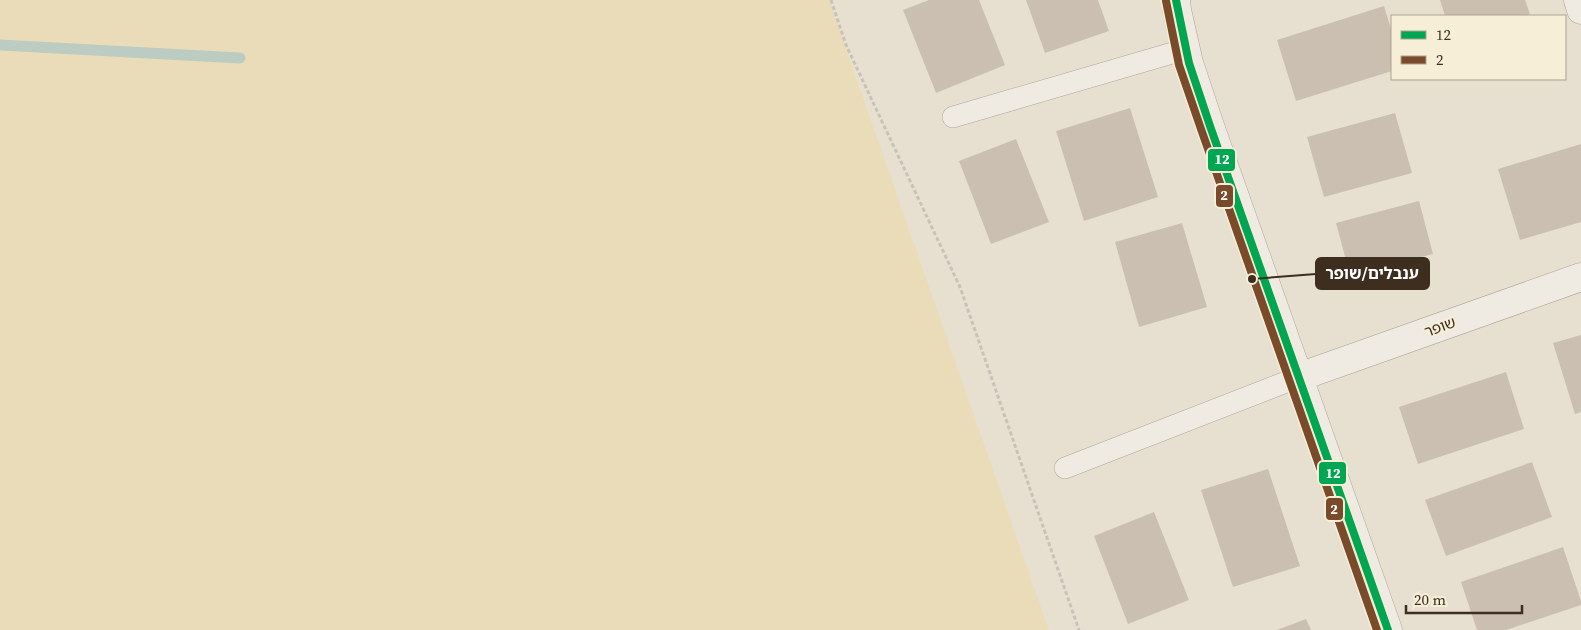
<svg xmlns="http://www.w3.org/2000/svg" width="1581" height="630" viewBox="0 0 1581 630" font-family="'Source Serif 4','Noto Sans Hebrew',serif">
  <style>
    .sand { fill: #eadcb9 }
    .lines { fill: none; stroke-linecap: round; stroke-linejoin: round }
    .stream { stroke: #bcccc2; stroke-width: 11 }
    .building { fill: #cbbfb2 }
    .lane-casing { stroke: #ada599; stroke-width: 22 }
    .street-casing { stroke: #ada599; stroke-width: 29 }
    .path { stroke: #c8c2b9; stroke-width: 3; stroke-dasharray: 4 2.5; stroke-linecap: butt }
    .lane { stroke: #efebe3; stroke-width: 21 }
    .street { stroke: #efebe3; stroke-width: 28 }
    .bus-1-casing { stroke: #f7eed8; stroke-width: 11 }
    .bus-2-casing { stroke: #f7eed8; stroke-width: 11 }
    .bus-1 { stroke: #00a651; stroke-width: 8 }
    .bus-2 { stroke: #7a4b2a; stroke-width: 8 }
    .labels { text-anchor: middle; stroke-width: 4; stroke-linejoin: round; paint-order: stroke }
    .street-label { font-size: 15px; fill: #3d2e20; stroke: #f7eed8 }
    .leader { fill: none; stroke: #3d2e20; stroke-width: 2 }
    .callout-dot { fill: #3d2e20; stroke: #f7eed8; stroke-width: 2 }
    .callout { fill: #3d2e20; stroke: #3d2e20; stroke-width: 2 }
    .callout-label { font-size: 16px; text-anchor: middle; font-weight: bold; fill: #fff }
    .line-badge { stroke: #f7eed8; stroke-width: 2 }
    .badge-label { font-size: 14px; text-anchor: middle; font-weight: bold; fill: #fff }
  </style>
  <rect width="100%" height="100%" fill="#e7e0d1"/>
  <!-- sand -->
  <path class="sand" d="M0,0H829L1049,630H0Z"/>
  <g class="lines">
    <!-- stream -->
    <path class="stream" d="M0,45L240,58"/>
  </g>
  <!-- building -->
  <path class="building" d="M929,0H979L1005,65L936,93L903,10Z
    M1026,0H1098L1109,31L1045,53Z
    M1440,0H1525L1530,14L1523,16H1445Z
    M1384,6L1392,32V71L1296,101L1277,40Z
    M1130,108L1158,197L1084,221L1056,131Z
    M1395,113L1412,173L1324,197L1307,137Z
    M1016,139L1049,222L991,244L959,161Z
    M1581,144V222L1520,240L1498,169Z
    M1419,201L1433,254L1350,275L1336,223Z
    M1182,223L1207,307L1139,327L1115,242Z
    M1581,335V412L1575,414L1553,343Z
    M1506,372L1524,429L1418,464L1399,407Z
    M1532,462L1552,517L1446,556L1425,500Z
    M1268,469L1300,566L1233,587L1201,490Z
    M1154,512L1189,600L1128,624L1094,536Z
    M1563,547L1581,601V605L1506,630H1477L1461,582Z
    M1306,619L1311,630H1277Z"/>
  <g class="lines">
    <!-- lane casing -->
    <g class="lane-casing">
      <path id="lane" d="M953,117L1186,49
        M1065,468L1299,377"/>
    </g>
    <!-- street casing -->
    <g class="street-casing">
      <path id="street" d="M1176,0L1177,10L1189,63L1210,126L1388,630
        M1578,0L1581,10
        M1299,377L1581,277"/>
    </g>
    <!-- path -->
    <path class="path" d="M831,0L846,45L960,287L1079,630"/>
    <!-- lane -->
    <use href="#lane" class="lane"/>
    <!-- street -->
    <use href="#street" class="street"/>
    <!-- bus-1 casing -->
    <g class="bus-1-casing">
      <path id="bus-1" d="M1176,0L1189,63L1210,126L1388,630"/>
    </g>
    <!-- bus-2 casing -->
    <g class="bus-2-casing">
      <path id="bus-2" d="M1166,1L1179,65L1201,129L1377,630"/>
    </g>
    <!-- bus-1 -->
    <use href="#bus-1" class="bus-1"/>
    <!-- bus-2 -->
    <use href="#bus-2" class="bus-2"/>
  </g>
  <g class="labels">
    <!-- street labels -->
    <g class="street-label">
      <text transform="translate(1440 327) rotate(-20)" y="5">שופר</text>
    </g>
  </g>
  <!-- callouts -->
  <path class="leader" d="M1252 279L1316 274"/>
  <circle class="callout-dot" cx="1252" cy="279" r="5"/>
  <rect class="callout" x="1316" y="258" width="113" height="31" rx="5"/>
  <g class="callout-label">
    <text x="1372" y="279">ענבלים/שופר</text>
  </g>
  <g class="line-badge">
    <rect x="1207" y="148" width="29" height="24" rx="5" fill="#00a651"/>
    <rect x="1215" y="184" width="19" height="24" rx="5" fill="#7a4b2a"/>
    <rect x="1318" y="461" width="29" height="24" rx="5" fill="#00a651"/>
    <rect x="1325" y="497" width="19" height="24" rx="5" fill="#7a4b2a"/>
  </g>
  <g class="badge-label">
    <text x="1222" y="164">12</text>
    <text x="1224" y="200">2</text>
    <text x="1333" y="478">12</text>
    <text x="1334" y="514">2</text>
  </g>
  <!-- legend -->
  <rect x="1391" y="15" width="175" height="65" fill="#f7eed8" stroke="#ada18e"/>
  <rect x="1401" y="31" width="25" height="8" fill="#00a651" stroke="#ada18e"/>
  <text x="1436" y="40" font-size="15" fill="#3d2e20">12</text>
  <rect x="1401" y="56" width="25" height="8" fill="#7a4b2a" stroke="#ada18e"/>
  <text x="1436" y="65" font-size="15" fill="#3d2e20">2</text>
  <!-- scale -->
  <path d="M1406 605v8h116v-8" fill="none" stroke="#3d2e20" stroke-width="2.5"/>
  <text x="1414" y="605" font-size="15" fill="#3d2e20" stroke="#f7eed8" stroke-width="4" paint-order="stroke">20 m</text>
</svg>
